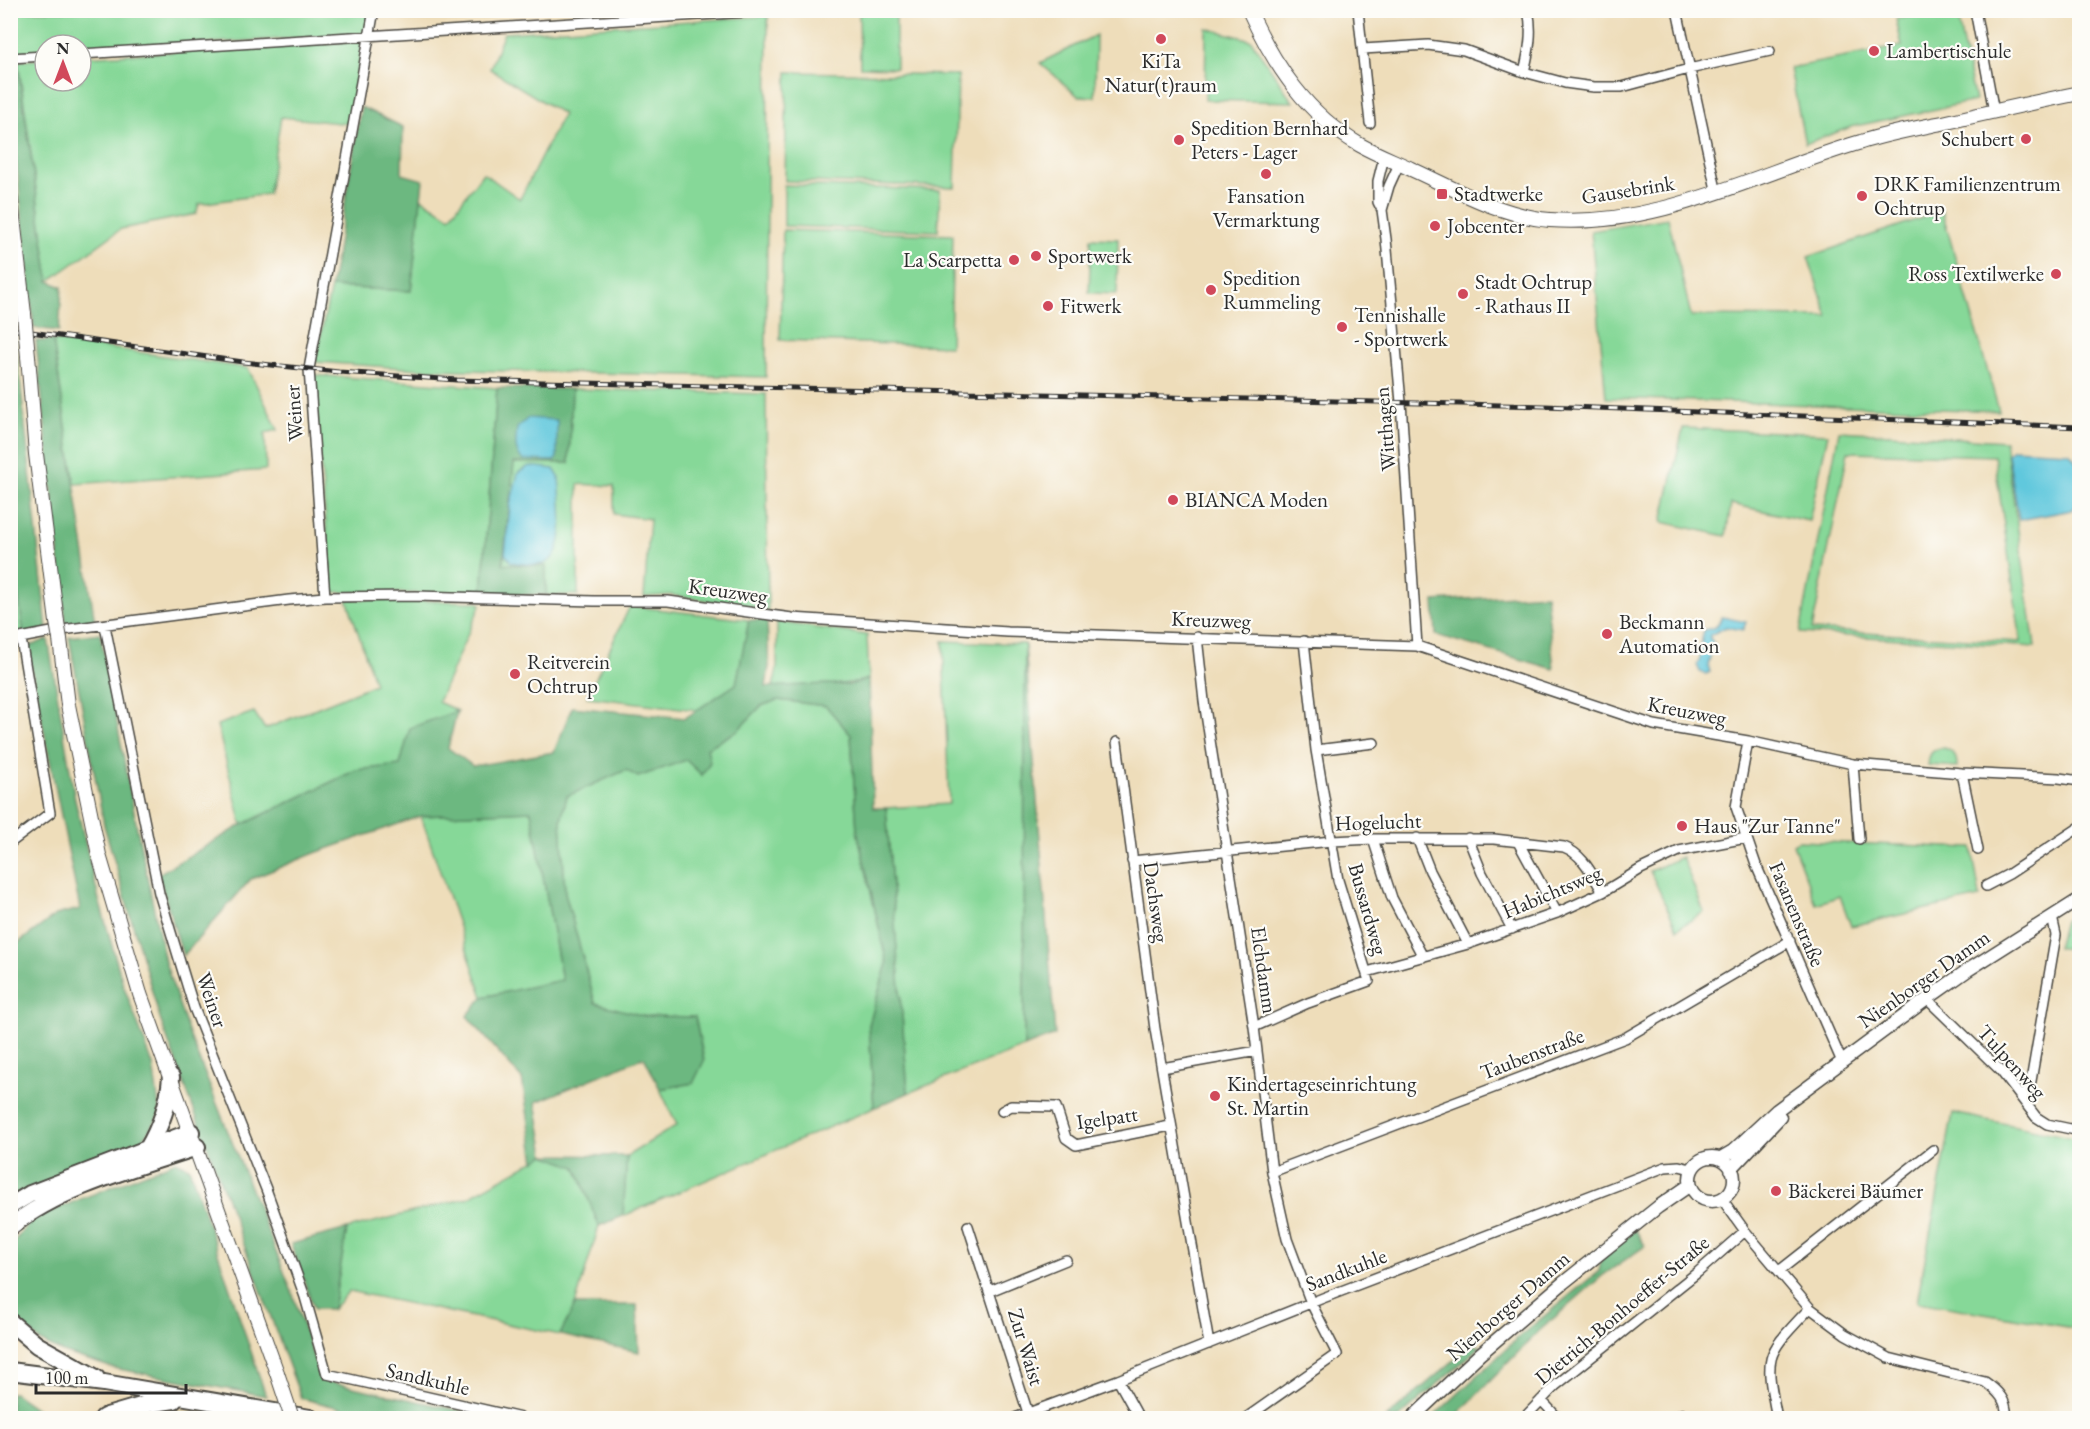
<svg xmlns="http://www.w3.org/2000/svg" width="2090" height="1429" viewBox="0 0 2090 1429" font-family="'EB Garamond',serif">
  <style>
    .green { fill: #86d898; stroke: #588262; stroke-width: 1.5; fill-rule: evenodd }
    .forest { fill: #6cb880; stroke: #4c7256; stroke-width: 1.5 }
    .water { fill: #61c8dd; stroke: #467a84; stroke-width: 1.5 }
    .lines { fill: none; stroke-linecap: round; stroke-linejoin: round }
    .minor-casing { stroke: #484640; stroke-width: 12 }
    .tertiary-casing { stroke: #484640; stroke-width: 15 }
    .secondary-casing { stroke: #484640; stroke-width: 16 }
    .trunk-casing { stroke: #484640; stroke-width: 20 }
    .minor { stroke: #fff; stroke-width: 9 }
    .tertiary { stroke: #fff; stroke-width: 12 }
    .secondary { stroke: #fff; stroke-width: 14 }
    .trunk { stroke: #fff; stroke-width: 16 }
    .rail-casing { stroke: #2b2b2b; stroke-width: 5 }
    .rail { stroke: #fdfcf7; stroke-width: 3; stroke-dasharray: 9; stroke-linecap: butt }
    .secondary-bridge-casing { stroke: #484640; stroke-width: 16; stroke-linecap: butt }
    .secondary-bridge { stroke: #fff; stroke-width: 14 }
    .poi-dot { fill: #d1495b; stroke: #fdfcf7; stroke-width: 2 }
    .labels { text-anchor: middle; stroke-width: 4.5; stroke-linejoin: round; paint-order: stroke }
    .poi-label { font-size: 21px; fill: #2b2b2b; stroke: #fdfcf7; text-anchor: start }
    .street-label { font-size: 21px; fill: #2b2b2b; stroke: #fdfcf7 }
  </style>
  <rect width="100%" height="100%" fill="#fdfcf7"/>
  <filter id="ink" filterUnits="userSpaceOnUse"><feTurbulence type="fractalNoise" baseFrequency=".0167" numOctaves="2"/><feDisplacementMap in="SourceGraphic" scale="12" xChannelSelector="R" yChannelSelector="G"/><feConvolveMatrix kernelMatrix="1 2 1 2 8 2 1 2 1" color-interpolation-filters="sRGB"/></filter>
  <filter id="wash" filterUnits="userSpaceOnUse"><feTurbulence type="fractalNoise" baseFrequency=".008" numOctaves="4" result="noise"/><feDisplacementMap in="SourceGraphic" scale="24" xChannelSelector="R" yChannelSelector="G"/><feGaussianBlur stdDeviation="1.35" result="paint"/><feColorMatrix in="noise" values="0 0 0 0 0 0 0 0 0 0 0 0 0 0 0 0 0 1.4 0 .05"/><feComposite in="paint" operator="in"/></filter>
  <g filter="url(#wash)">
    <rect width="100%" height="100%" fill="#eeddba"/>
    <!-- green -->
    <path class="green" d="M11,11H371L368,31L356,35L81,50V45H45V51L16,53Z
      M896,11V68L860,67L859,13Z
      M1943,11H1956L1975,101L1851,127L1805,144L1790,68L1902,46L1896,19Z
      M768,16L766,377L420,369L315,362L331,287L411,291L421,198L450,217L483,173L520,199L563,114L490,69L504,33Z
      M1206,28L1251,40L1293,102L1205,100Z
      M1096,35L1095,97L1078,96L1040,63Z
      M363,41L349,124L281,117L268,194L199,204L196,214L121,229L49,281L18,61L45,59V81H81V57Z
      M787,72L958,75L955,187L785,181Z
      M784,185L940,190L938,231L784,226Z
      M1942,211L1999,411L1606,398L1591,231L1668,218L1691,316L1828,317L1808,257Z
      M783,230L953,235L950,346L780,340Z
      M1091,238L1118,239L1117,294L1089,293Z
      M53,340L248,368L278,430L265,433L266,470L75,484Z
      M313,375L497,388L482,594L332,592Z
      M572,389L766,394L768,610L671,595L644,597L650,519L614,514V486L578,484V595H546L545,566L503,565L514,462L569,463Z
      M1683,428L1828,434L1809,521L1731,504L1726,536L1662,522Z
      M1839,431L2005,441L2035,647L1800,633ZM1848,452L1994,456L2021,642L1812,630Z
      M10,548L24,634L10,636Z
      M347,599L476,602L481,604L438,702L458,711L410,728L400,766L356,770L242,825L217,725L254,712L265,729L375,684Z
      M630,606L749,620L737,684L697,710L587,697Z
      M777,622L867,635L869,679C840,687 804,685 773,687L777,669Z
      M943,641L1025,644L1024,1047L908,1093L886,808L949,804Z
      M778,700L826,706L851,735L857,830L887,964L869,1025L874,1108L623,1216L627,1156L677,1125L660,1089L693,1083L704,1060L695,1017L644,1016L595,1003L565,893L561,819L567,796L626,770L638,777L686,760L702,775L707,748L737,731L761,706Z
      M1944,748C1954,751 1957,757 1957,767L1928,765C1929,753 1932,749 1944,748Z
      M531,811L562,980L483,997L421,816Z
      M1798,841L1972,848L1980,897L1851,926L1840,896L1816,904L1793,844Z
      M1682,857L1704,912L1677,929L1650,871Z
      M2079,912V952L2057,947L2064,921Z
      M1953,1113L2079,1139V1329L1917,1302Z
      M544,1155L576,1167L599,1226L575,1305L560,1335L349,1291L333,1309L347,1229L467,1198Z"/>
    <!-- forest -->
    <path class="forest" d="M10,11L49,281L62,287L59,331L34,328L11,112Z
      M361,107L403,127L402,174L423,180L411,291L331,287Z
      M10,333H15L47,629L24,634L11,547Z
      M53,340L95,623L66,625L36,341Z
      M497,388L572,389L569,463H514L503,564L546,566V595L482,594Z
      M1546,594L1554,669L1436,635L1434,601Z
      M749,620H767L769,666L766,687L826,684L849,685L869,679L873,808H886L908,1093L874,1108L869,1025L887,963L857,830L851,735L826,706L778,700L761,706L737,731L707,748L710,762L702,775L686,760L638,777L626,770L567,796L561,819L565,893L595,1003L644,1016L695,1017L704,1061L693,1083L660,1089L644,1057L536,1102L545,1155L627,1156L623,1216L599,1226L576,1167L544,1155L535,1161L522,1079L467,1016L483,997L562,980L531,811L421,816L315,853L251,879L183,956L158,874L242,825L356,770L400,765L410,728L457,711L448,748L473,766L554,752L572,707L685,718L736,684Z
      M100,633L137,828L165,962L189,1034L292,1292L321,1380L494,1418H379L301,1398L160,1019L104,825L69,637Z
      M48,639L75,800L99,900L123,984L153,1065L160,1114L140,1145L11,1199L10,949L56,915L80,909L27,647Z
      M1025,644L1055,1035L1024,1047Z
      M176,1161L189,1167L266,1396L113,1368L60,1351L40,1341L11,1315V1245L33,1218Z
      M347,1229L333,1309H314L291,1244Z
      M1635,1229L1645,1246L1602,1276L1538,1332L1454,1418H1432L1520,1336L1599,1271L1601,1259Z
      M575,1305H637L639,1352L560,1335Z
      M1472,1345L1481,1346L1399,1418H1386Z
      M10,1393H14L49,1418H11Z
      M152,1411L188,1413L222,1418H120Z"/>
    <!-- water -->
    <path class="water" d="M528,418L557,420V458L554,461L523,460C513,451 516,440 517,428Z
      M2012,449L2069,452L2079,464L2076,506L2072,510L2019,520L2008,454Z
      M529,466L554,469L559,477C560,498 570,556 543,564C533,566 521,564 511,562L505,554L510,505L518,473Z
      M1722,617L1746,622L1743,630L1726,627L1710,635V638L1714,644L1708,665L1710,672L1706,674L1700,672L1697,665L1702,653L1700,649L1704,630L1716,627Z"/>
  </g>
  <g filter="url(#ink)">
    <g class="lines">
      <!-- minor casing -->
      <g class="minor-casing">
        <path id="minor" d="M1358,10L1370,123
          M1677,10L1717,194
          M1975,10L1994,112
          M1363,49L1428,45L1464,50L1524,72L1565,83L1594,87H1622L1689,69L1770,51
          M81,54L778,10
          M10,58L45,56
          M1524,72C1529,51 1533,32 1528,10
          M1384,157L1378,181V202L1382,210L1386,239L1401,402L1417,646
          M1382,210L1389,186L1399,164
          M325,597L309,369L374,10
          M105,626L159,893L194,1008L266,1189L305,1297L327,1374L521,1418
          M1197,637L1204,701L1254,1027L1272,1172L1287,1239L1311,1303L1337,1354L1246,1418
          M10,640L62,630L289,600L325,597L416,596L594,601H668L792,618L1008,632L1417,646L1654,725L1748,741L1853,764L1962,773L2059,778L2080,781
          M1748,741L1736,807L1756,865L1842,1062
          M1117,742L1155,1029L1209,1344
          M1316,750L1374,743
          M1853,764L1859,839
          M1962,773L1978,850
          M1417,838L1430,871L1468,944
          M1468,838L1482,873L1512,929
          M1373,839L1392,898L1423,957
          M1518,842L1557,913
          M10,843L50,813L21,639
          M1132,861L1332,841L1373,839H1494L1564,847C1584,855 1592,875 1603,892
          M1986,886L2009,874L2080,827
          M1367,972L1468,944L1557,913L1603,892L1641,869L1679,851L1746,838
          M1927,999L2001,1071L2036,1117L2047,1124L2080,1131
          M1254,1027L1308,1003L1369,981L1338,880L1316,750L1304,641
          M1162,1068L1257,1051
          M2023,1098L2031,1081L2056,935L2052,917
          M1002,1111L1011,1106L1056,1107L1066,1138L1076,1145L1170,1126
          M1272,1172L1625,1038L1790,941
          M1722,1199L1745,1231L1810,1308L1845,1334L1889,1358L1985,1382C1998,1391 2008,1401 2006,1418
          M968,1226L1028,1413
          M1779,1271L1933,1150
          M990,1291L1066,1260
          M1118,1380L1139,1418
          M1541,1400L1558,1418
          M1015,1418L1118,1380L1323,1298L1665,1167L1679,1166L1691,1169
          M1524,1418L1555,1386L1698,1272L1745,1231
          M1676,1418L1682,1414
          M1777,1418C1764,1353 1765,1356 1810,1308"/>
      </g>
      <!-- tertiary casing -->
      <g class="tertiary-casing">
        <path id="tertiary" d="M1690 1179a22 22 0 1 1 44 0a22 22 0 1 1-44 0Z
          M1721,1158L1733,1151L1777,1110L1927,999L1968,970L2080,899
          M1731,1169L1780,1117
          M1412,1418L1480,1354L1563,1283L1658,1207L1690,1185"/>
      </g>
      <!-- secondary casing -->
      <g class="secondary-casing">
        <path id="secondary" d="M1249,10C1274,65 1307,115 1360,145C1376,154 1394,161 1411,169C1455,189 1501,216 1550,220C1660,228 1759,172 1861,142C1889,133 1918,128 1947,122C1991,112 2035,102 2080,93
          M10,192L24,314
          M28,356L36,454L57,622
          M60,639L68,705L99,855L140,994L277,1373"/>
      </g>
      <!-- trunk casing -->
      <g class="trunk-casing">
        <path id="trunk" d="M147,1150C161,1126 169,1104 171,1077
          M10,1206L30,1194L191,1132
          M10,1227C62,1186 134,1168 197,1147
          M10,1322L37,1345L96,1378
          M10,1371L104,1383L310,1418
          M103,1418L107,1416L148,1404L174,1400"/>
      </g>
      <!-- minor -->
      <use href="#minor" class="minor"/>
      <!-- tertiary -->
      <use href="#tertiary" class="tertiary"/>
      <!-- secondary -->
      <use href="#secondary" class="secondary"/>
      <!-- trunk -->
      <use href="#trunk" class="trunk"/>
      <!-- rail casing -->
      <g class="rail-casing">
        <path id="rail" d="M10,329L243,362L339,372L457,380L1545,406L2080,427"/>
      </g>
      <!-- rail -->
      <use href="#rail" class="rail"/>
      <!-- secondary-bridge casing -->
      <g class="secondary-bridge-casing">
        <path id="secondary-bridge" d="M24,314L28,356
          M57,622L60,639
          M277,1373L292,1418"/>
      </g>
      <!-- secondary-bridge -->
      <use href="#secondary-bridge" class="secondary-bridge"/>
    </g>
  </g>
  <!-- markers -->
  <g class="poi-dot">
    <circle cx="1161" cy="39" r="6"/>
    <circle cx="1874" cy="51" r="6"/>
    <circle cx="2026" cy="139" r="6"/>
    <circle cx="1179" cy="140" r="6"/>
    <circle cx="1266" cy="174" r="6"/>
    <rect x="1436" y="188" width="12" height="12" rx="3"/>
    <circle cx="1862" cy="196" r="6"/>
    <circle cx="1435" cy="226" r="6"/>
    <circle cx="1036" cy="256" r="6"/>
    <circle cx="1014" cy="260" r="6"/>
    <circle cx="2056" cy="274" r="6"/>
    <circle cx="1211" cy="290" r="6"/>
    <circle cx="1463" cy="294" r="6"/>
    <circle cx="1048" cy="306" r="6"/>
    <circle cx="1342" cy="327" r="6"/>
    <circle cx="1173" cy="500" r="6"/>
    <circle cx="1607" cy="634" r="6"/>
    <circle cx="515" cy="674" r="6"/>
    <circle cx="1682" cy="826" r="6"/>
    <circle cx="1215" cy="1096" r="6"/>
    <circle cx="1776" cy="1191" r="6"/>
  </g>
  <g class="labels">
    <!-- poi labels -->
    <g class="poi-label">
      <text x="1886" y="58">Lambertischule</text>
      <text x="1161" y="68" text-anchor="middle">KiTa<tspan x="1161" dy="24">Natur(t)raum</tspan></text>
      <text x="1191" y="135">Spedition Bernhard<tspan x="1191" dy="24">Peters - Lager</tspan></text>
      <text x="2014" y="146" text-anchor="end">Schubert</text>
      <text x="1874" y="191">DRK Familienzentrum<tspan x="1874" dy="24">Ochtrup</tspan></text>
      <text x="1454" y="201">Stadtwerke</text>
      <text x="1266" y="203" text-anchor="middle">Fansation<tspan x="1266" dy="24">Vermarktung</tspan></text>
      <text x="1447" y="233">Jobcenter</text>
      <text x="1048" y="263">Sportwerk</text>
      <text x="1002" y="267" text-anchor="end">La Scarpetta</text>
      <text x="2044" y="281" text-anchor="end">Ross Textilwerke</text>
      <text x="1223" y="285">Spedition<tspan x="1223" dy="24">Rummeling</tspan></text>
      <text x="1475" y="289">Stadt Ochtrup<tspan x="1475" dy="24">- Rathaus II</tspan></text>
      <text x="1060" y="313">Fitwerk</text>
      <text x="1354" y="322">Tennishalle<tspan x="1354" dy="24">- Sportwerk</tspan></text>
      <text x="1185" y="507">BIANCA Moden</text>
      <text x="1619" y="629">Beckmann<tspan x="1619" dy="24">Automation</tspan></text>
      <text x="527" y="669">Reitverein<tspan x="527" dy="24">Ochtrup</tspan></text>
      <text x="1694" y="833">Haus "Zur Tanne"</text>
      <text x="1227" y="1091">Kindertageseinrichtung<tspan x="1227" dy="24">St. Martin</tspan></text>
      <text x="1788" y="1198">Bäckerei Bäumer</text>
    </g>
    <!-- street labels -->
    <g class="street-label">
      <text transform="translate(1628 190) rotate(-9)" y="7">Gausebrink</text>
      <text transform="translate(294 413) rotate(-94)" y="7">Weiner</text>
      <text transform="translate(1385 429) rotate(-95)" y="7">Witthagen</text>
      <text transform="translate(728 591) rotate(8)" y="7">Kreuzweg</text>
      <text transform="translate(1211 620) rotate(2)" y="7">Kreuzweg</text>
      <text transform="translate(1687 711) rotate(11)" y="7">Kreuzweg</text>
      <text transform="translate(1378 822) rotate(-2)" y="7">Hogelucht</text>
      <text transform="translate(1552 892) rotate(-23)" y="7">Habichtsweg</text>
      <text transform="translate(1156 902) rotate(82)" y="7">Dachsweg</text>
      <text transform="translate(1368 909) rotate(74)" y="7">Bussardweg</text>
      <text transform="translate(1797 914) rotate(67)" y="7">Fasanenstraße</text>
      <text transform="translate(1264 970) rotate(82)" y="7">Elchdamm</text>
      <text transform="translate(1924 979) rotate(-35)" y="7">Nienborger Damm</text>
      <text transform="translate(212 1000) rotate(71)" y="7">Weiner</text>
      <text transform="translate(1532 1054) rotate(-21)" y="7">Taubenstraße</text>
      <text transform="translate(2012 1062) rotate(48)" y="7">Tulpenweg</text>
      <text transform="translate(1107 1118) rotate(-8)" y="7">Igelpatt</text>
      <text transform="translate(1346 1270) rotate(-21)" y="7">Sandkuhle</text>
      <text transform="translate(1508 1306) rotate(-41)" y="7">Nienborger Damm</text>
      <text transform="translate(1622 1310) rotate(-40)" y="7">Dietrich-Bonhoeffer-Straße</text>
      <text transform="translate(1026 1347) rotate(73)" y="7">Zur Waist</text>
      <text transform="translate(428 1379) rotate(13)" y="7">Sandkuhle</text>
    </g>
  </g>
  <!-- margin -->
  <rect width="2090" height="1429" fill="none" stroke="#fdfcf7" stroke-width="36"/>
  <!-- north arrow -->
  <g transform="translate(63 63)"><circle r="28" fill="#fdfcf7" stroke="#a9a8a5" stroke-width="1.5"/>
  <path d="M0-4.5L10 22L0 15L-10 22Z" fill="#d1495b"/>
  <text y="-9" font-size="16" font-weight="bold" text-anchor="middle" fill="#2b2b2b">N</text>
  </g>
  <!-- scale -->
  <path d="M36 1384v9h150v-9" fill="none" stroke="#2b2b2b" stroke-width="3"/>
  <text x="45" y="1384" font-size="18" fill="#2b2b2b" stroke="#fdfcf7" stroke-width="4.5" paint-order="stroke">100 m</text>
</svg>
